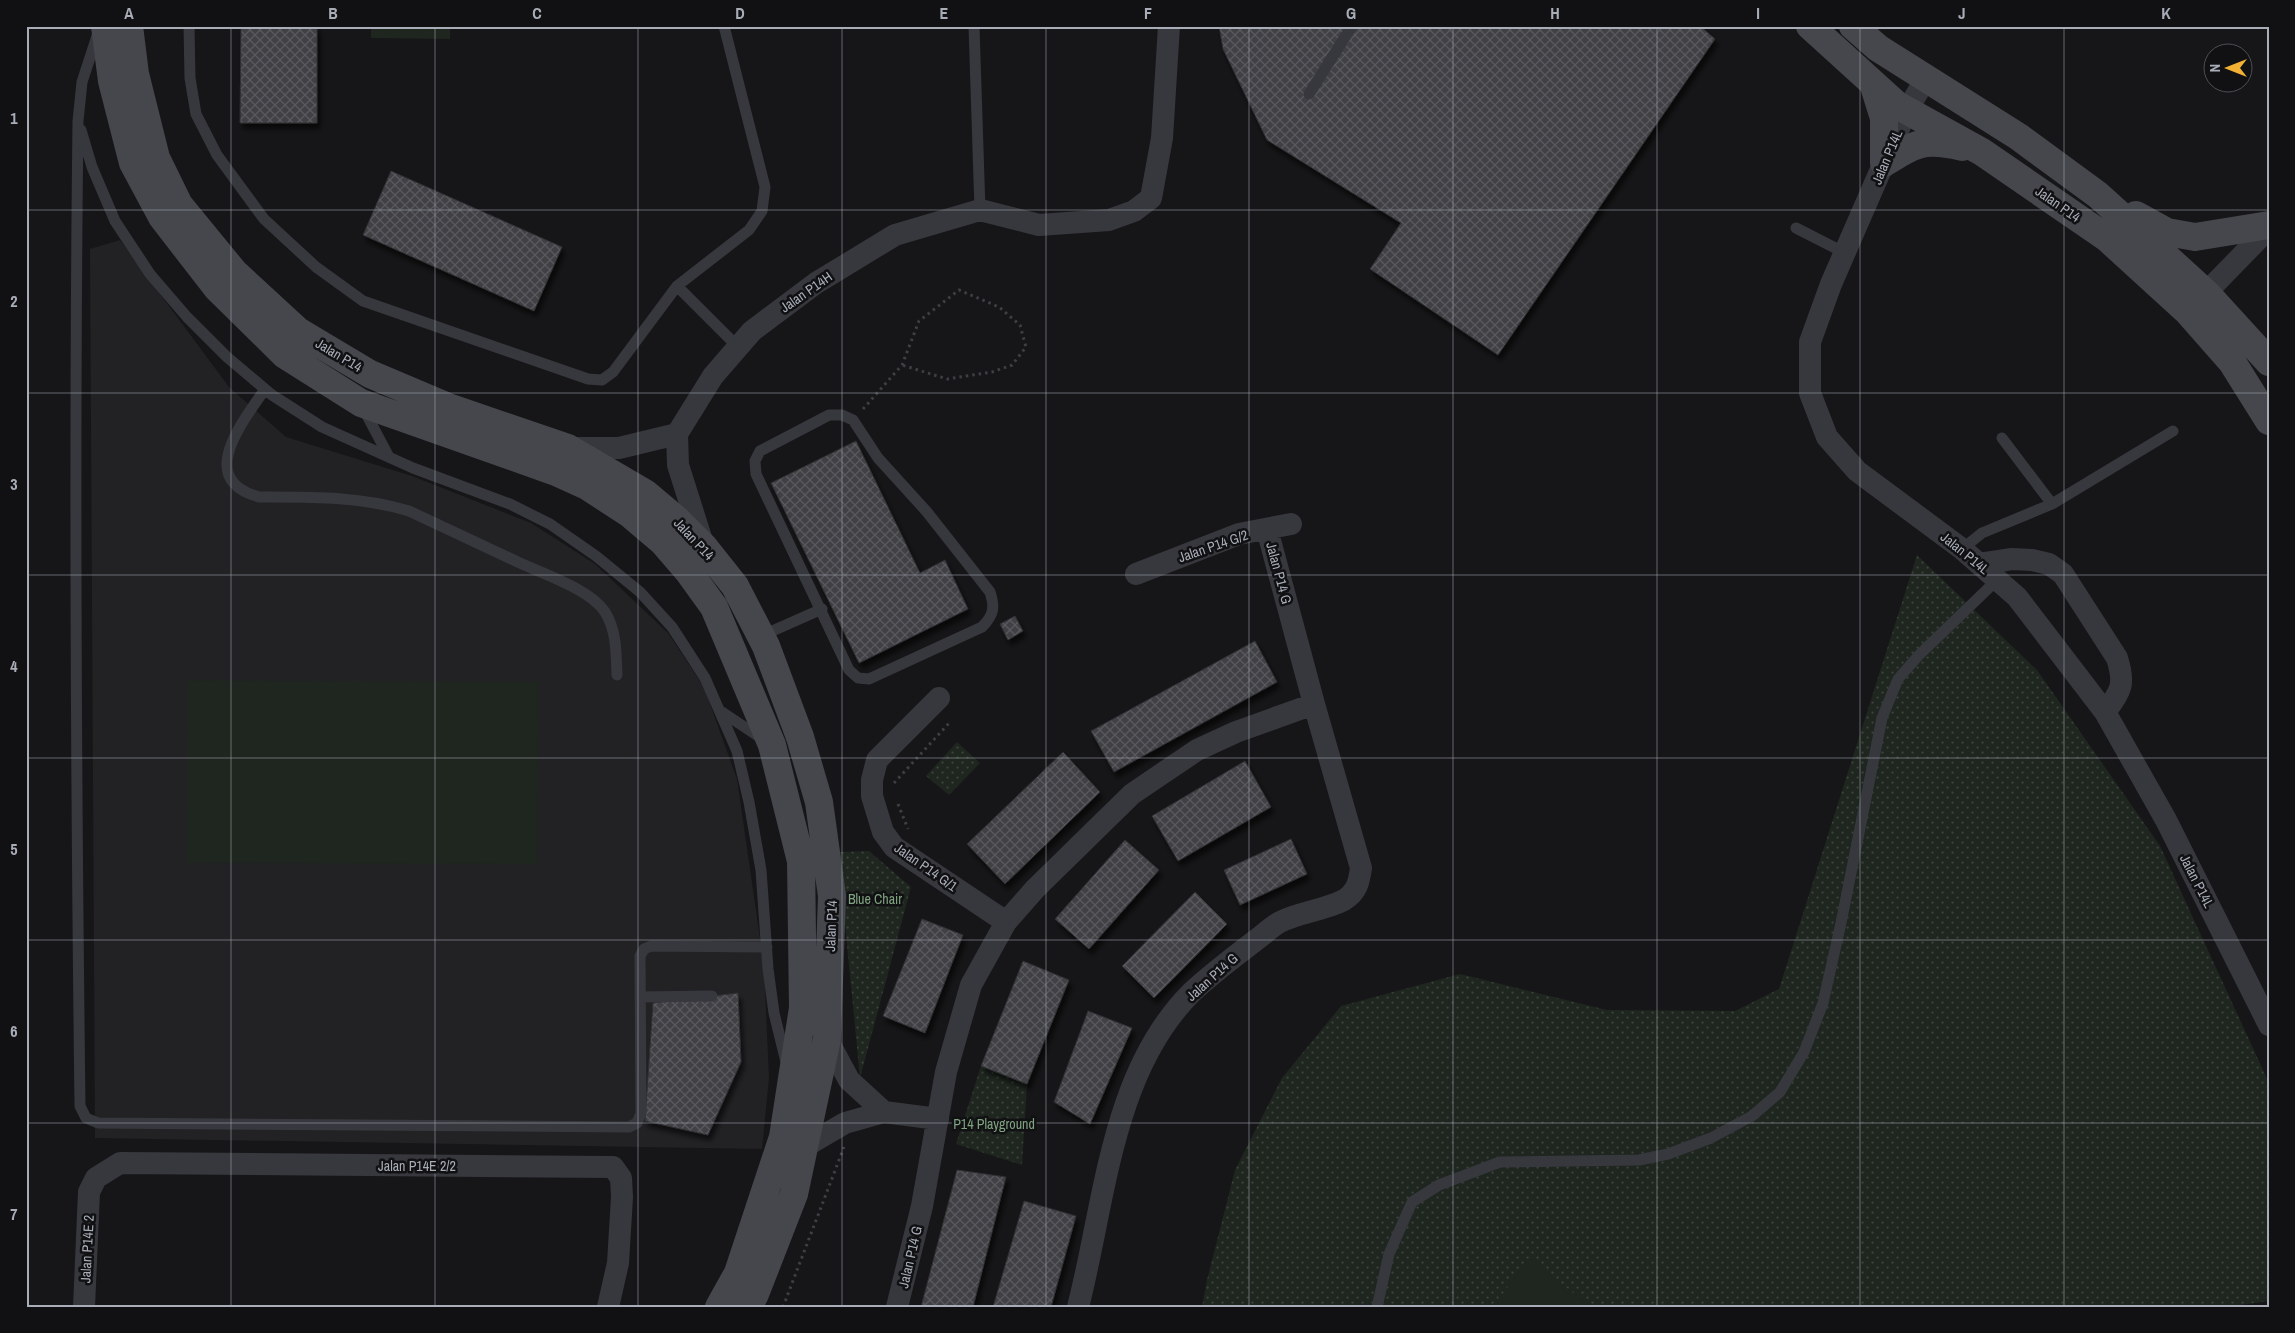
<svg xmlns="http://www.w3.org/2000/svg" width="2295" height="1333" viewBox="0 0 2295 1333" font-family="'Archivo Narrow',sans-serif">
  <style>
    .built { fill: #222225 }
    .park { fill: url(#park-dots) }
    .pitch { fill: #1e261f }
    .building { fill: url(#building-cross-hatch); stroke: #303034; filter: url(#shadow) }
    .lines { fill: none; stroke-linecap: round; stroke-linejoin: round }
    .path { stroke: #3d3f44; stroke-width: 3; stroke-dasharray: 2.5 4; stroke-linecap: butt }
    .lane { stroke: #37383d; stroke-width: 11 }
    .street { stroke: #37383d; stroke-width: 22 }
    .secondary { stroke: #45474d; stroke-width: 28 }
    .grid { fill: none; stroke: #a8adb8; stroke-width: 1; stroke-opacity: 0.55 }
    .labels { text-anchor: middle; stroke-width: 5; stroke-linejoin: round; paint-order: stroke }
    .street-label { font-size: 14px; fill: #a8adb8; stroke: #111113 }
    .park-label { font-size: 14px; fill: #7fa381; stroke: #111113 }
    .neatline { fill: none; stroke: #a8adb8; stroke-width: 2 }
    .grid-label { font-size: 16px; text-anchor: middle; font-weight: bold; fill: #a8adb8 }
  </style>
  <defs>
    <pattern id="park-dots" width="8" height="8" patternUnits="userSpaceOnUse" patternTransform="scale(1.25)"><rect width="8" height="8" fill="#1e261f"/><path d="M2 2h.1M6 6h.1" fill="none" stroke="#3c433d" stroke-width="1.8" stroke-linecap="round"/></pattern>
    <pattern id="building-cross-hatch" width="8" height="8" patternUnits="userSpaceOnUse" patternTransform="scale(1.25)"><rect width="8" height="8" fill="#404145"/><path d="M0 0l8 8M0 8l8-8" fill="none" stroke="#595a5e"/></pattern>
    <filter id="shadow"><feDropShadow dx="3" dy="5.5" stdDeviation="2.5" flood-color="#0009"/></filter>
  </defs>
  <rect width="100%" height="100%" fill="#161618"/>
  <!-- built -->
  <path class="built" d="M120,240L229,387L286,437L412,476L531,523L595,564L668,633L704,687L737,779L764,966L769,1078L762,1149L95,1138L90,249Z"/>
  <!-- park -->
  <path class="park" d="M1917,555L2037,670L2160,846L2269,1083V1301L2226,1307H1202L1207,1280L1235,1170L1282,1078L1341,1006L1460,974L1607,1010L1735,1011L1779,989Z
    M957,742L980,763L949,795L926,776Z
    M869,851L911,887L860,1078L838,852Z
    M981,1066L1027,1084L1022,1165L956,1144Z"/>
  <!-- pitch -->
  <path class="pitch" d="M371,26H450V39L371,38Z
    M187,680L538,682L537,864L186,863Z
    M1529,1258L1591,1307H1493Z"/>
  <!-- building -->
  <path class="building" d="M241,26H317V123H240Z
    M1219,26H1700L1715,39L1498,355L1370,269L1401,223L1267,140L1223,49Z
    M391,171L562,247L534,311L363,235Z
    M856,441L920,573L945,560L968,609L859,663L771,483Z
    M1015,616L1023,631L1008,640L1000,624Z
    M1255,641L1277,682L1114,772L1091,731Z
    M1063,752L1100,792L1005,884L967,844Z
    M1245,761L1271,807L1178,861L1152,816Z
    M1291,839L1307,874L1240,905L1224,870Z
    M1125,840L1159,870L1089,949L1055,919Z
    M1195,892L1227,924L1154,998L1122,966Z
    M922,919L963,935L925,1033L883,1016Z
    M1023,961L1069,980L1027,1084L981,1066Z
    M738,993L741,1062L708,1135L645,1121L653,1003Z
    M1088,1011L1132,1028L1090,1124L1054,1102Z
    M957,1170L1006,1177L973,1307H921Z
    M1024,1201L1076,1216L1051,1307H993Z"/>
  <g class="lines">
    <!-- path -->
    <path class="path" d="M863,409L902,365L919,321L959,290L999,307L1020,325L1026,347L1012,365L992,372L947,379L902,365
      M894,783L951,721
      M898,804L908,829
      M783,1307L844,1147"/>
    <!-- lane -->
    <path class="lane" d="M189,26L190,78L196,114L217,155L264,219L316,267L363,301L588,379L602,380L613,372L677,286L749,230L762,211L765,187L724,26
      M974,26L980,210
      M98,33L82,82L78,121C74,450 76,778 80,1106L86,1118L98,1123L629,1127L637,1123L641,1113L640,956L644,949L651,946L767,947
      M1309,94L1352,26
      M81,130L92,167L115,221L150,274L187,317L227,357L272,395L322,427L413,468L510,504L550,524L596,556L640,592L672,627L705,678L737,751L749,802L761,870L768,969L774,1013L786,1062
      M1796,228L1845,253
      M677,286L738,347
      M265,389C243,422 195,479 259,497C310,497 360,496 409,511C446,528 483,546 520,563C544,574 591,590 605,612C617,631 616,654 617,675
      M363,408L389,457
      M829,415H842L853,420L878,458L927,512L990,592C995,607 994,615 982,627L869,679L858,678L849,670L756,474L755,461L760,451Z
      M2002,438L2052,504
      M1962,549L1982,533L2052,504L2173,431
      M761,636L822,609
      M719,710L764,740
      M640,997L712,996
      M1377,1307L1389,1254L1412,1202L1439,1185L1500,1162L1639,1160L1668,1154L1711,1138L1752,1116L1780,1092L1804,1052L1823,1003L1841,923L1882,718L1898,679L1919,655L1997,580"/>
    <!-- street -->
    <path class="street" d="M1925,80L1906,112L1831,284L1810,342V393L1827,437L1857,471L1962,549L2017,597L2105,712L2166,820L2269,1025
      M2194,305L2269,228
      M568,448H619L677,434
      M703,544L678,465L677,434L713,376L752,331L816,283L895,235L980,210L1039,225L1109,220L1134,211L1151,198L1162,138L1169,26
      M1979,564L2012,559L2032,560L2049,564L2063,574L2117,658C2125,683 2122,691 2105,712
      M1136,574L1239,534L1291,524
      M939,698L877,760L872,780V796L883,832L894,847L1006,922
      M827,1039L849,1080L884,1112
      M804,1147L845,1123L884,1112L938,1119
      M84,1307L89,1192L96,1178L120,1163L613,1167L621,1178L622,1197L618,1263L608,1307
      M897,1307L922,1206L946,1072L971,985L1006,922L1035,889L1132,794L1197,750L1236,732L1314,704
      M1078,1307C1105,1203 1111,1073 1191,993C1211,974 1234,957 1256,940C1263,935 1271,927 1280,922C1300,912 1325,910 1344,900C1357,892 1359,882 1361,868L1314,704L1267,529"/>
    <!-- secondary -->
    <path class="secondary" d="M105,26L112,81L133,163L162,217L217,288L285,355L361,403L556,472L587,486L630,514L663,542L688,571L714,607L772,745L801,861L803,1008L783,1137L738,1273L719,1307
      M129,26L135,74L156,158L179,205L234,272L298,331L370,374L448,407L568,448L645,493L677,520L704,547L735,586L766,646L800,737L819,802L832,896L827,1039L794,1194L755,1294L748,1307
      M1810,26L1897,105L1982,152L2107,238L2188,312L2232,362L2269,421
      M1853,26L1878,48L2019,137L2098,195L2206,293L2269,362
      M1874,86L1884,118V163
      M1884,163C1916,143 1924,138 1962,147
      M2136,215L2167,232L2195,237L2269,225"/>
  </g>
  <!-- grid -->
  <path class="grid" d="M231,26V1307M435,26V1307M638,26V1307M842,26V1307M1046,26V1307M1249,26V1307M1453,26V1307M1657,26V1307M1860,26V1307M2064,26V1307M26,210H2269M26,393H2269M26,575H2269M26,758H2269M26,940H2269M26,1123H2269"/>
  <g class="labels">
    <!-- street labels -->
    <g class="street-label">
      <text transform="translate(1887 157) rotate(-67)" y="5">Jalan P14L</text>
      <text transform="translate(2058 204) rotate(35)" y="5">Jalan P14</text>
      <text transform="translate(806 292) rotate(-35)" y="5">Jalan P14H</text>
      <text transform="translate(339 355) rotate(31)" y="5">Jalan P14</text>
      <text transform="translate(694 539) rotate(47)" y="5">Jalan P14</text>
      <text transform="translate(1213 546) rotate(-19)" y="5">Jalan P14 G/2</text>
      <text transform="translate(1965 553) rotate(39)" y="5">Jalan P14L</text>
      <text transform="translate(1279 573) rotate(75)" y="5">Jalan P14 G</text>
      <text transform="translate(926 867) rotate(35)" y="5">Jalan P14 G/1</text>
      <text transform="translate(2197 881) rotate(63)" y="5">Jalan P14L</text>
      <text transform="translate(831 926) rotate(-88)" y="5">Jalan P14</text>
      <text transform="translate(1212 977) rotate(-42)" y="5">Jalan P14 G</text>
      <text x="417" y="1171">Jalan P14E 2/2</text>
      <text transform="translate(87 1249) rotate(-87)" y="5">Jalan P14E 2</text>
      <text transform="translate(910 1257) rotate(-77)" y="5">Jalan P14 G</text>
    </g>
    <!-- park labels -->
    <g class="park-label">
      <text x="875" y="904">Blue Chair</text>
      <text x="994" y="1129">P14 Playground</text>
    </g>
  </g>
  <!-- border -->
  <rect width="2295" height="1333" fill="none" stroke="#111113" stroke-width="55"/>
  <!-- north arrow -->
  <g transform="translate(2228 68) rotate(270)"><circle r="24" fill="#111113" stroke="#4d4f55"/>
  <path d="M0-4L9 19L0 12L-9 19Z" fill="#f2b134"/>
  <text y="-8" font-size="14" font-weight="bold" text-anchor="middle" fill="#a8adb8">N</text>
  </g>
  <rect x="28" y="28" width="2240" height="1278" class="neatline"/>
  <g class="grid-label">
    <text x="129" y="19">A</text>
    <text x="333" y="19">B</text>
    <text x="537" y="19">C</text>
    <text x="740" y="19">D</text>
    <text x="944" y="19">E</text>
    <text x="1148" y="19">F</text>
    <text x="1351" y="19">G</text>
    <text x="1555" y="19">H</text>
    <text x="1758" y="19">I</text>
    <text x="1962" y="19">J</text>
    <text x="2166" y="19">K</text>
    <text x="14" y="124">1</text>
    <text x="14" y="307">2</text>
    <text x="14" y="490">3</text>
    <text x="14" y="672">4</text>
    <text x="14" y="855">5</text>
    <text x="14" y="1037">6</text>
    <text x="14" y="1220">7</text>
  </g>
</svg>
